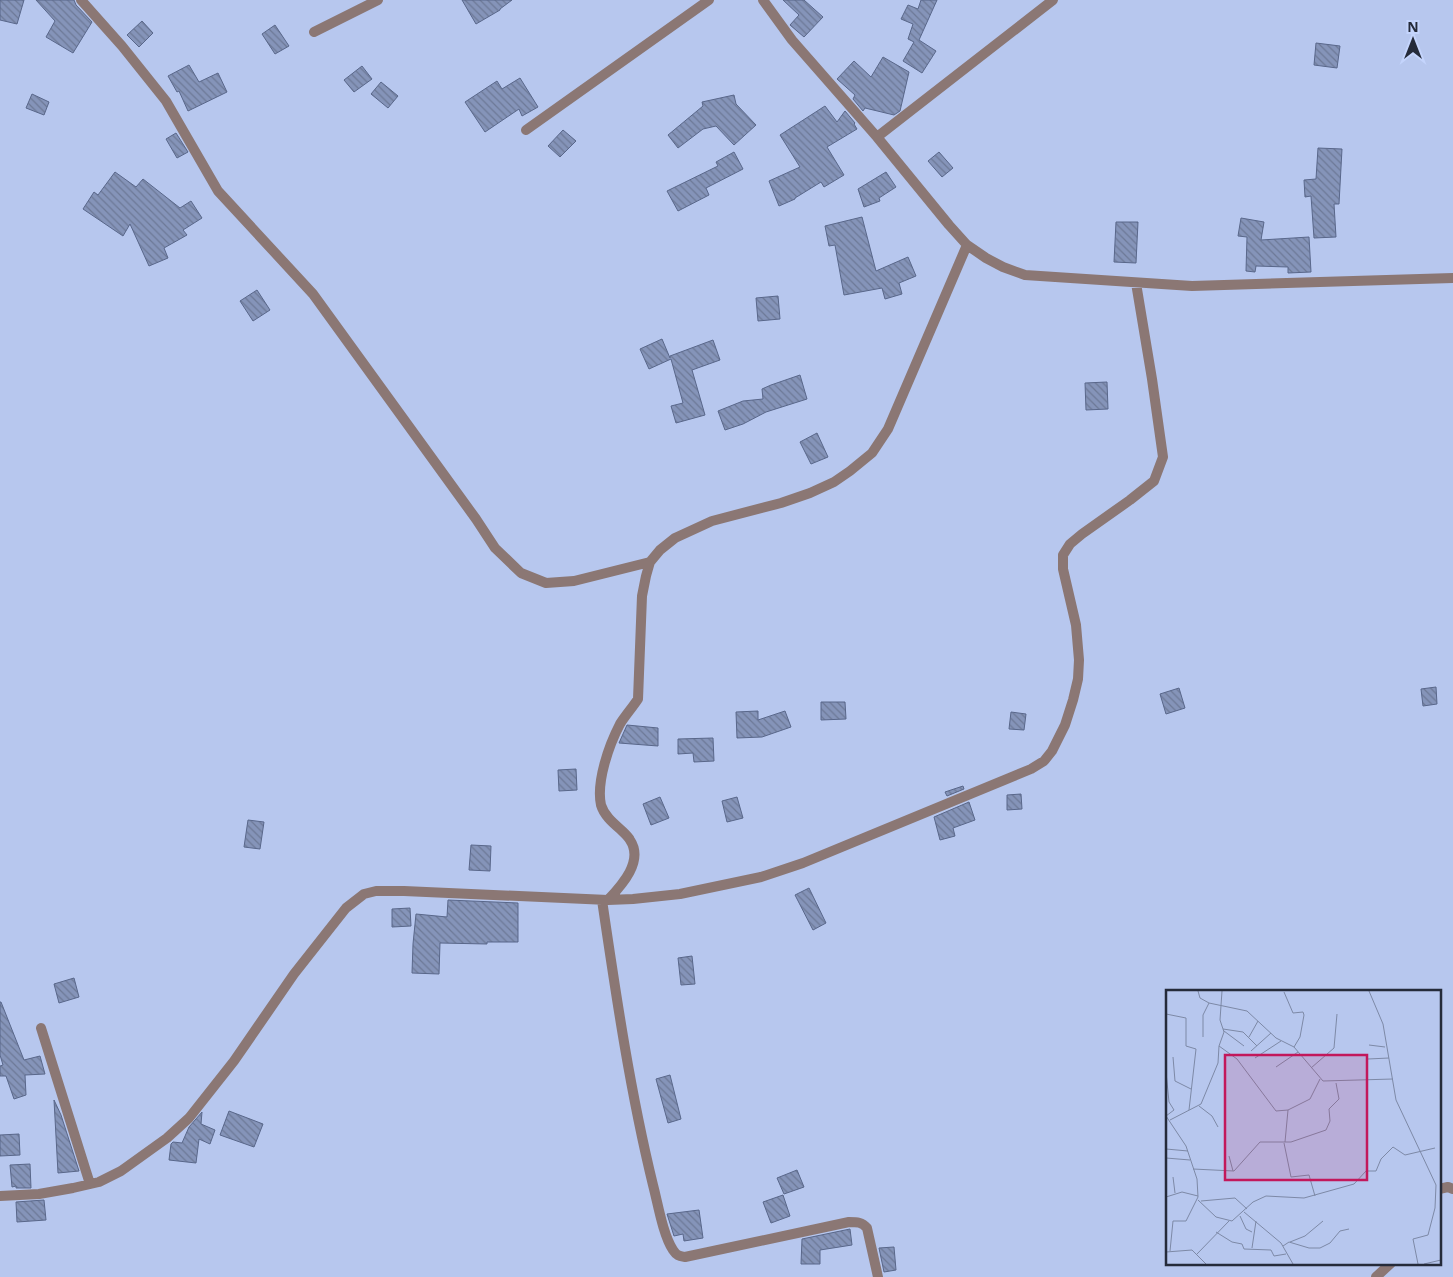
<svg xmlns="http://www.w3.org/2000/svg" width="1453" height="1277" viewBox="0 0 1453 1277" font-family="'Open Sans',sans-serif">
  <style>
    .building { fill: url(#building-back-hatch); stroke: #59678a }
    .lines { fill: none; stroke-linecap: round; stroke-linejoin: round }
    .minor { stroke: #8b7774; stroke-width: 10 }
    .inset-road { fill: none; stroke: #7d89a6; stroke-width: 1 }
    .view { fill: #c2185b; fill-opacity: 0.15; stroke: #c2185b; stroke-width: 2.5 }
    .inset-edge { fill: none; stroke: #252b3a; stroke-width: 2.5 }
  </style>
  <defs>
    <pattern id="building-back-hatch" width="6" height="6" patternUnits="userSpaceOnUse" patternTransform="scale(1.25)"><rect width="6" height="6" fill="#8594b9"/><path d="M-1 5l2 2M0 0l6 6M5-1l2 2" fill="none" stroke="#6d7997"/></pattern>
  </defs>
  <rect width="100%" height="100%" fill="#b7c7ee"/>
  <!-- building -->
  <path class="building" d="M0,0H24L17,24L0,20Z
    M36,0H74L76,5L92,22L73,53L46,37L55,21Z
    M462,0H512L500,9V10L476,24Z
    M783,0H804L823,17L804,37L790,25L799,15Z
    M921,0H937L919,40L936,51L922,73L903,61L914,42L908,39L913,24L901,19L908,5L918,9Z
    M142,21L153,33L139,47L127,35Z
    M275,25L289,46L275,54L262,34Z
    M1316,43L1340,46L1337,68L1314,65Z
    M883,57L909,72L900,111L894,115L865,108L863,111L853,99L855,95L837,79L854,61L871,77Z
    M189,65L199,82L218,73L227,92L188,111L179,91L177,92L168,76Z
    M362,66L372,79L354,92L344,80Z
    M520,78L538,107L522,116L519,109L485,132L465,102L497,81L502,89Z
    M381,82L398,96L388,108L371,94Z
    M32,94L49,102L44,115L26,108Z
    M734,95L736,104L756,125L734,145L716,126L703,129L678,148L668,135L703,106L702,102Z
    M825,106L837,122L845,111L855,123L854,124L857,129L827,147L844,175L824,187L821,182L795,198V199L779,206L769,181L800,167L780,135Z
    M563,130L576,141L560,157L548,146Z
    M176,133L188,152L177,158L166,139Z
    M1318,148L1342,149L1339,204H1334L1336,237L1314,238L1311,196L1305,197L1304,180L1316,179Z
    M734,152L743,169L706,188L709,195L678,211L667,191L718,166L716,162Z
    M939,152L953,168L942,177L928,161Z
    M115,172L136,187L143,179L180,208L191,201L202,218L183,230L187,235L164,248L168,258L149,266L130,224L123,236L83,209L94,192L98,195Z
    M886,172L896,187L879,198L880,201L864,207L858,189Z
    M862,217L876,271L908,257L916,276L899,283L902,294L885,299L882,288L844,295L835,245L829,246L825,226Z
    M1241,218L1264,222L1261,240L1309,237L1311,272L1288,273V267L1256,266L1255,272L1246,271L1247,237L1238,236Z
    M1116,222H1138L1136,263L1114,262Z
    M257,290L270,310L253,321L240,301Z
    M778,296L780,319L758,321L756,298Z
    M662,339L670,358V356L713,340L720,360L692,370L705,415L676,423L671,406L683,403L671,359L649,369L640,349Z
    M800,375L807,399L766,412L743,424L725,430L718,411L743,401L763,399L762,389L771,385Z
    M1107,382L1108,409L1086,410L1085,383Z
    M817,433L828,457L811,464L800,442Z
    M1436,687L1437,704L1423,706L1421,689Z
    M1179,688L1185,708L1166,714L1160,694Z
    M821,702H845L846,719L821,720Z
    M758,711V720L785,711L791,727L762,737L737,738L736,712Z
    M1011,712L1026,714L1024,730L1009,729Z
    M627,725L658,728V746L619,743Z
    M713,738L714,761L694,762L693,753L678,754V739Z
    M576,769L577,790L559,791L558,770Z
    M963,786L964,789L947,796L945,792Z
    M1021,794L1022,809L1007,810V795Z
    M660,797L669,818L651,825L643,804Z
    M737,797L743,818L727,822L722,801Z
    M969,802L975,820L953,828L955,836L940,840L934,817Z
    M248,820L264,822L260,849L244,847Z
    M471,845L491,846L490,871L469,870Z
    M809,888L826,923L813,930L795,895Z
    M448,900L518,903V942H487V944L440,943L439,974L412,973L413,944L416,914L447,917Z
    M410,908L411,926L392,927V909Z
    M692,956L695,984L681,985L678,958Z
    M74,978L79,997L59,1003L54,984Z
    M0,1002H1L24,1060L40,1056L45,1074L25,1075L26,1095L14,1099L6,1076H0V1066L3,1065L0,1055Z
    M670,1075L681,1119L668,1123L656,1079Z
    M54,1100L61,1115L79,1171L58,1173Z
    M229,1111L263,1124L254,1147L220,1135Z
    M202,1112L201,1124L215,1130L210,1144L199,1139L196,1163L169,1160L171,1144L173,1142L182,1143L189,1127Z
    M19,1134L20,1155L0,1156V1135Z
    M30,1164L31,1188H16V1186L12,1187L10,1165Z
    M797,1170L804,1187L784,1194L777,1178Z
    M783,1195L790,1216L771,1223L763,1202Z
    M44,1200L46,1220L17,1222L16,1202Z
    M699,1210L703,1238L684,1241L683,1234L674,1236L667,1214Z
    M850,1229L852,1245L820,1250V1264H801L802,1239Z
    M894,1247L896,1270L884,1272L879,1248Z"/>
  <g class="lines">
    <!-- minor -->
    <path class="minor" d="M81,0L122,46L166,101L218,191L313,294L476,519L495,548L521,573L546,583L574,581L650,562
      M763,0L792,40L877,137L949,225L967,245L986,258L1003,267L1025,275L1192,286L1453,278
      M314,32L378,0
      M526,130L709,0
      M877,137L1053,0
      M602,900C616,995 630,1091 653,1185C658,1204 663,1235 673,1250C677,1256 679,1256 685,1257L849,1222C857,1222 862,1222 867,1228L878,1277
      M608,900C622,885 644,861 630,840C628,836 623,832 620,829C612,822 604,815 601,805C596,782 609,745 620,724C625,716 632,708 638,699L642,596L646,576L650,562L660,550L675,538L712,521L781,503L810,493L834,482L850,471L872,453L888,429L967,245
      M41,1028L90,1184
      M1439,1189L1448,1187L1453,1189
      M0,1196L39,1194L73,1188L99,1182L121,1171L167,1138L189,1118L234,1061L294,974L346,908L364,894L376,891H404L608,900L633,899L680,894L761,877L803,863L1031,769L1044,761L1052,751L1065,725L1073,700L1078,679L1079,660L1076,625L1063,569V555L1070,544L1082,534L1130,500L1154,481L1163,457L1152,379L1136,283
      M1376,1277L1391,1263"/>
  </g>
  <!-- overview -->
  <g transform="translate(1166 990)">
    <rect width="275" height="275" fill="#b7c7ee"/>
    <path class="inset-road" d="M32,1L34,8L43,13L81,21L110,48L128,57L157,91L227,89M203,1L217,34L230,110L270,195L269,218L262,245L247,249L252,274M118,2L127,23L137,22L138,25L134,47L128,57M0,24L20,28V56L30,59L23,120M57,39L77,42L91,56M58,41L78,56M37,47V25L43,13M83,47L92,31M203,55L219,57M53,56L71,69L110,121L122,120M85,61L105,43M7,67L9,91L25,99M89,68L115,51M202,69L223,68M110,77L132,62M145,78L168,58L171,24M0,82L3,112L8,120L0,126M33,116L46,126L52,137M0,126L20,156L31,189L32,207L20,231H7L4,261M4,130L35,114L52,73L53,56L58,42L54,30L56,1M119,152L122,120L144,109L154,89M118,153L125,187L143,185L149,206M0,159L22,161M63,166L67,181M0,168L24,170M27,179L68,181L94,152H125L160,140L164,131L163,119L173,109L170,93M7,187L9,203M0,207L16,202L32,206M32,210L50,227L66,231L87,212L100,206L138,208L188,194L200,181H210L215,169L227,157L239,165L269,158M35,211L69,208L81,219M78,222L115,253L127,274M74,226L80,239L86,242M50,242L66,252L76,254L78,259L105,260L108,266L120,264M124,252L139,246L157,231M117,256L123,252L143,258H154L164,253L174,241L183,239M86,258L90,231M0,262L26,260L40,274M31,264L63,231M258,274L275,270"/>
    <path class="view" d="M59,65H201V190H59Z"/>
    <rect width="275" height="275" class="inset-edge"/>
  </g>
  <!-- north arrow -->
  <g transform="translate(1413 40)" stroke="#c4d4fc" stroke-width="4" paint-order="stroke">
  <path d="M0-4L9 19L0 12L-9 19Z" fill="#252b3a"/>
  <text y="-8" font-size="14" font-weight="bold" text-anchor="middle" fill="#252b3a">N</text>
  </g>
</svg>
